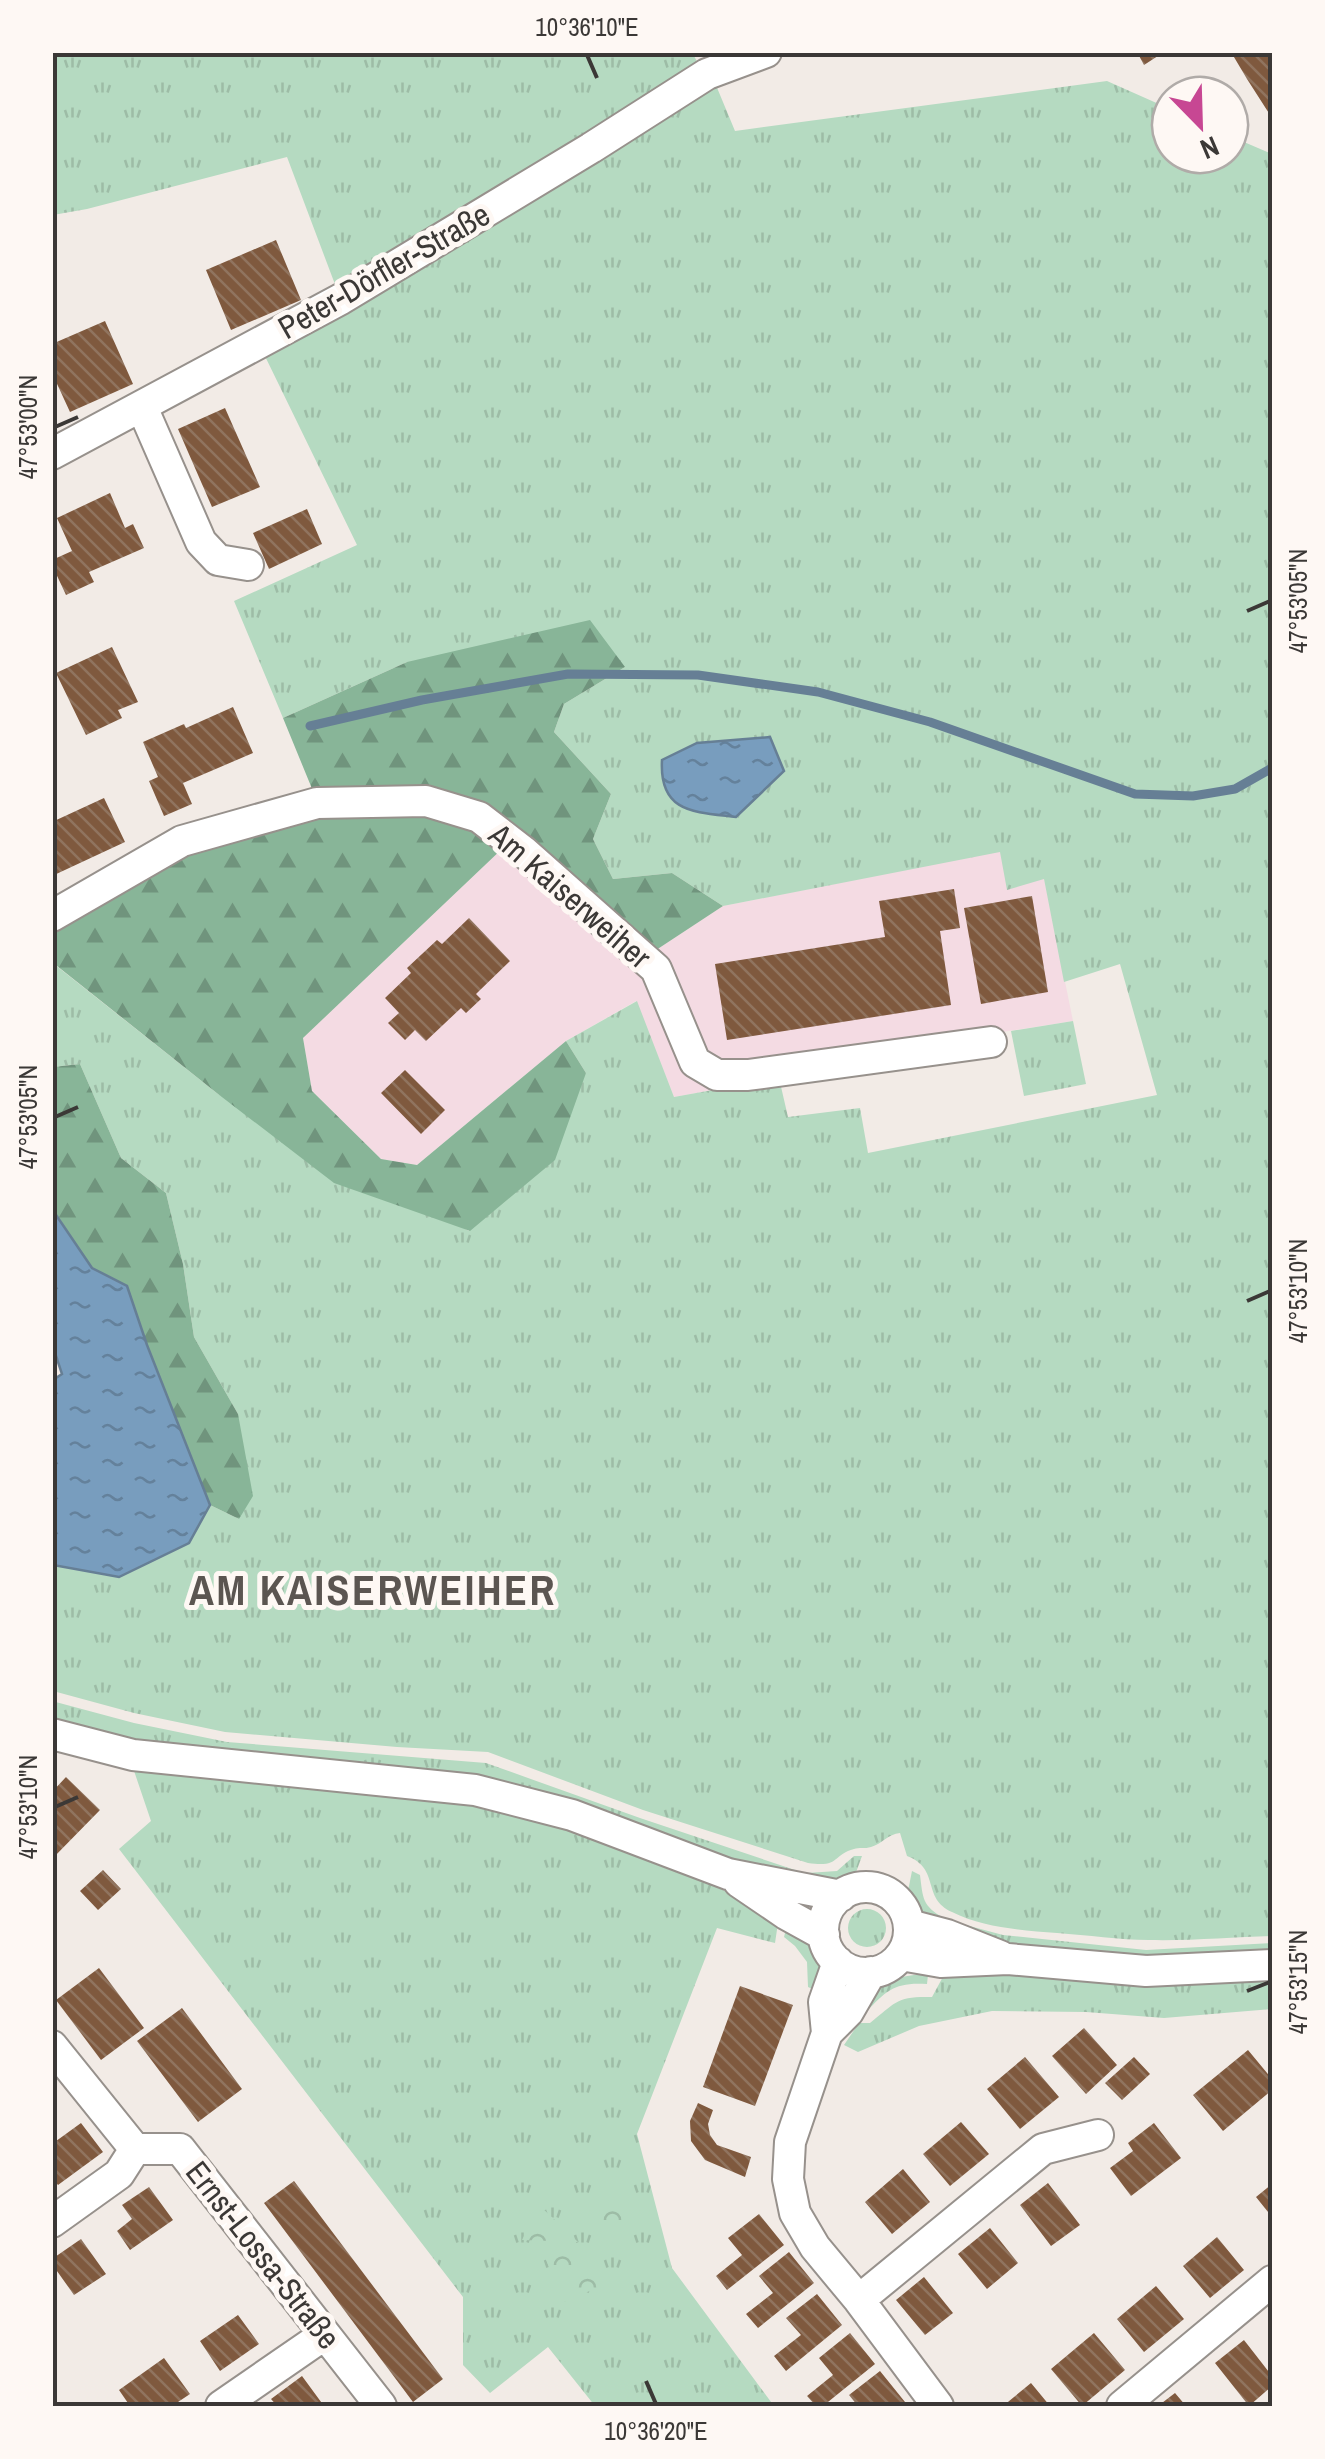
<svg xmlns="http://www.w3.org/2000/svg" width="1325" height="2459" viewBox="0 0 1325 2459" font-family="'Archivo Narrow',sans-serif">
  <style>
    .education { fill: #f4dbe3 }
    .grass { fill: url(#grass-tufts) }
    .forest { fill: url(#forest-firs) }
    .park { fill: url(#park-crowns) }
    .water { fill: url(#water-ripples); stroke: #667f95; stroke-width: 2.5 }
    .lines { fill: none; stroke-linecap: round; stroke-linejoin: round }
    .stream { stroke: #667f95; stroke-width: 9 }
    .building { fill: url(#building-back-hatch) }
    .street-casing { stroke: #97918c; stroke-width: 34 }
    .street { stroke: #fff; stroke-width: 30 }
    .ticks { fill: none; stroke: #3b3836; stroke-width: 4 }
    .labels { text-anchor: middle; stroke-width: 10; stroke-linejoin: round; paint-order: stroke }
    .street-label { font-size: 32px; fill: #3b3836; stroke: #fef8f4 }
    .district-label { font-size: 42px; font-weight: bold; letter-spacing: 2.5px; fill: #5b5551; stroke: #fef8f4 }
    .neatline { fill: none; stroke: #3b3836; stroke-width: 4 }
    .ticks-label { font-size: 25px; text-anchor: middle; fill: #3b3836 }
  </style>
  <defs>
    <pattern id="grass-tufts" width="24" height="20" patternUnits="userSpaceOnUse" patternTransform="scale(2.5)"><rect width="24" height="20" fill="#b5dac1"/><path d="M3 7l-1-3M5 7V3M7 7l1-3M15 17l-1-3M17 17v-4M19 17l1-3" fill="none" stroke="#9dbca6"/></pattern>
    <pattern id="forest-firs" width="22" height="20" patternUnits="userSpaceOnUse" patternTransform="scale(2.5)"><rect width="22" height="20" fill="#88b598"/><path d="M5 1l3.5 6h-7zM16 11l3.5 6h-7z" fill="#70947d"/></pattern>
    <pattern id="park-crowns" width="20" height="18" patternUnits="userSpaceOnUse" patternTransform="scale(2.5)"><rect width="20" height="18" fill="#b5dac1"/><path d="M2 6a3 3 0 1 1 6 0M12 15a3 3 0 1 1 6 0" fill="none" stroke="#9dbca6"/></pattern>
    <pattern id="water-ripples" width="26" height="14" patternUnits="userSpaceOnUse" patternTransform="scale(2.5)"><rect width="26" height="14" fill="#789dbe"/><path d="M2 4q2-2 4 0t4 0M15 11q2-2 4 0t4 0" fill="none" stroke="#64819b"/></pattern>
    <pattern id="building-back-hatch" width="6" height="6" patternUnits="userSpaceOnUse" patternTransform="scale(2.5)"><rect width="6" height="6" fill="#7f593e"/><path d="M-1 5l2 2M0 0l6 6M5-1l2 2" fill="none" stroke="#90745f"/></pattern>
  </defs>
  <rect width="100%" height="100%" fill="#f2ebe6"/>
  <!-- education -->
  <path class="education" d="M504,847L647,956L723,906L1001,851L1044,878L1073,1021L778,1067L779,1078L674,1097L636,1001L566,1041L417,1165L381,1159L312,1091L303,1038Z"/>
  <!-- grass -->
  <path class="grass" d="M692,52L703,73L339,295L287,157L87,209L53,215L52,53Z
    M713,78L735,131L1107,81L1170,109V155H1230V136L1272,154V1936C1232,1937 1190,1941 1149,1940C1119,1940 1088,1935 1057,1933C1022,1930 984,1928 952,1912C921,1898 941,1869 907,1856L900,1833C888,1834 882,1844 871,1847C865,1849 859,1847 854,1849C832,1855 840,1868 808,1863L643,1810L488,1752L397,1747L225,1732L134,1713L53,1691V1565L120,1577L189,1543L210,1505L239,1519L238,1414L194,1337L183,1264L166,1193L121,1158L80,1064L53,1067L54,964L218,1094L469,1231L586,1073L566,1041L637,1001L674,1097L779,1078L788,1117L860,1108L868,1153L1157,1095L1120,964L1064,982L1044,879L1007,890L1000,852L723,906L672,873L613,879L593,839L611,794L554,732L564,704L625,667L407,662L283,718L234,601L357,545L261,348Z
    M1073,1021L1086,1084L1024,1096L1011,1031Z
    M52,1701L134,1723L227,1742L486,1763L640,1818L795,1870L794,1878L575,1808L134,1747L53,1727Z
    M131,1762L381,1786L570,1821L732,1894L778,1923L775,1943L717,1928L637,2134L672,2268L774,2406H595L548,2347L490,2393L463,2365V2297L119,1849L151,1821Z
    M854,1856H862L855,1875L843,1879L834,1886L804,1880L807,1873L837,1871Z
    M912,1871L920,1875C923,1898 922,1906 944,1918L942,1926L919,1919L917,1910L907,1896Z
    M848 1928a19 19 0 1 1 38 0a19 19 0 1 1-38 0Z
    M962,1924L1003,1935L1146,1950L1272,1943V1954L1146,1960L1009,1948L959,1931Z
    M787,1925L813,1941L814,1953L826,1969L819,1992L808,1987L807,1962L795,1946L784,1937Z
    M945,1973L1272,1976V2009L1164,2018L1086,2012L992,2011L919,2026L858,2052L844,2045L859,2023H870C896,2002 897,1996 932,1997Z
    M914,1975H928L927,1984C895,1982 887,1990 866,2012L861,2007C877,1984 887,1979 914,1975Z"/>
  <!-- forest -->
  <path class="forest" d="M590,620L625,667L564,704L554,732L611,794L593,839L613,879L672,873L723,906L647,956L504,847L303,1038L312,1091L381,1159L417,1165L566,1041L586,1073L555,1160L470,1231L334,1183L218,1094L52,962V925L187,850L315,796L283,718L407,662Z
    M80,1064L121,1158L166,1193L183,1264L194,1337L238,1414L253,1496L239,1519L210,1505L147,1345L127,1286L92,1268L53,1209V1067Z"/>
  <!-- park -->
  <path class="park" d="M554,2199L645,2201L619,2254Z
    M539,2205L578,2242L522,2240Z
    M542,2251L585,2256L614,2280L565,2302Z"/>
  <!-- water -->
  <path class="water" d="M770,737L784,771L736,817C694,812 659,813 662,760L697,743Z
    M52,1209L92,1268L127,1286L147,1345L210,1505L189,1543L119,1577L53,1565V1380L62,1374L53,1347Z"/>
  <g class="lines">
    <!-- stream -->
    <path class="stream" d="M310,726L422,700L568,674L698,675L818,692L930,722L1135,794L1193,796L1235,789L1272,768"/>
  </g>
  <!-- building -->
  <path class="building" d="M1137,52H1164L1144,65Z
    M1231,52H1272V118L1247,79Z
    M276,240L301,300L231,330L206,270Z
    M105,321L133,384L70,412L52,373V344Z
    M225,408L260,487L212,507L178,429Z
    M110,493L125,528L133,524L144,548L89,572L94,582L66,595L52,565V560L72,551L57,518Z
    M307,509L322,544L269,569L253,533Z
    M112,647L138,702L118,710L122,718L86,735L56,673Z
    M233,707L253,753L183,783L192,804L164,816L149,781L158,777L143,742L184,724L186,728Z
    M104,798L125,842L52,876V822Z
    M954,889L960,928L940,931L951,1005L727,1040L715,964L885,937L879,901Z
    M1032,896L1048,992L981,1004L964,908Z
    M469,918L510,961L476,994L481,999L466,1013L461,1008L426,1041L415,1030L405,1040L388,1023L399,1013L385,998L411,973L407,968L437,940L442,944Z
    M405,1070L445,1110L421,1134L381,1093Z
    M66,1777L100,1810L52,1859V1792Z
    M103,1870L121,1889L98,1910L80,1891Z
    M99,1968L144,2028L101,2060L56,2000Z
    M740,1986L793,2005L755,2106L703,2087Z
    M182,2008L242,2089L198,2122L137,2041Z
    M1084,2028L1117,2065L1086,2094L1052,2056Z
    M1248,2050L1272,2079V2090L1223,2131L1193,2095Z
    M1025,2057L1059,2097L1020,2129L987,2089Z
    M1134,2057L1150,2074L1122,2100L1105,2083Z
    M698,2103L713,2110L708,2124L710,2135L717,2145L751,2157L745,2177L705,2160L691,2141L690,2121Z
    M961,2122L989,2154L950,2186L923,2154Z
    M81,2123L103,2152L58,2185L52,2178V2144Z
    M1154,2123L1181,2158L1131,2196L1110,2168L1133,2151L1128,2143Z
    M903,2169L930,2202L892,2234L865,2202Z
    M294,2181L443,2379L413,2402L264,2203Z
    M1048,2183L1080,2225L1051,2246L1020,2205Z
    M1272,2184V2217L1256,2197Z
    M149,2187L173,2220L130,2250L117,2231L132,2219L122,2205Z
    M759,2214L784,2245L727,2290L716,2276L742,2255L728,2238Z
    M990,2228L1018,2263L987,2289L958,2254Z
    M1217,2237L1244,2270L1210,2298L1183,2266Z
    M81,2239L106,2274L74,2295L52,2264V2259Z
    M789,2252L814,2283L758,2328L746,2314L773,2293L759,2276Z
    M924,2277L953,2313L925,2335L896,2300Z
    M1156,2286L1184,2319L1144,2352L1117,2319Z
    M817,2294L842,2325L786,2371L774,2356L801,2335L786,2318Z
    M238,2315L259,2344L220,2371L200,2341Z
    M850,2333L875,2364L823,2406H816L807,2396L833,2375L819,2358Z
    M1094,2333L1125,2370L1082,2406L1051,2369Z
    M1244,2340L1272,2376V2386L1249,2406L1215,2363Z
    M164,2358L190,2394L172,2406H130L119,2390Z
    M880,2371L905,2402L900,2406H858L849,2395Z
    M302,2376L324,2406H277L271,2399Z
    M1031,2383L1050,2406H1003Z
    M1175,2393L1186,2406H1158Z"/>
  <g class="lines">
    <!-- street casing -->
    <g class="street-casing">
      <path id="street" d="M142,407L201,542L218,560L248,565
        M52,454L341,299L591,148L707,74L766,52
        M52,916L182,841L317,803L426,801L479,817L523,851L656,969L695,1062L717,1075H748L991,1042
        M52,1734L133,1755L475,1790L572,1815L728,1874L841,1896
        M739,1882L786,1914L824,1935
        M823 1930a43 43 0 1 1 86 0a43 43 0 1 1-86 0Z
        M909,1925L947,1935L1000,1956
        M901,1955L941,1962L1008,1959L1146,1971L1272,1965
        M838,1962L824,2002L827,2033L790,2142L788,2179L795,2213L815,2247L859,2300L938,2406
        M827,2033L848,2012L871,1972
        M52,2046L135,2149H180L381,2406
        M52,2222L119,2174L135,2149
        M859,2300L1043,2149L1098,2135
        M221,2406L324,2335
        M1122,2406L1272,2281"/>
    </g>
    <!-- street -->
    <use href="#street" class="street"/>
  </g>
  <!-- ticks -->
  <path class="ticks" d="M587,55L597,78M55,427L78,417M1247,611L1270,601M55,1117L78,1107M1247,1301L1270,1291M55,1807L78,1797M1247,1991L1270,1982M646,2381L656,2404"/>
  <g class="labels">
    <!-- street labels -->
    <g class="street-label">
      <text transform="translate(384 271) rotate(-30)" y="11">Peter-Dörfler-Straße</text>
      <text transform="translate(570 896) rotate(41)" y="11">Am Kaiserweiher</text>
      <text transform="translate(263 2255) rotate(52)" y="11">Ernst-Lossa-Straße</text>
    </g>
    <!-- district labels -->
    <g class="district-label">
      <text x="373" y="1605">AM KAISERWEIHER</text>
    </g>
  </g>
  <!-- border -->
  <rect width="1325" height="2459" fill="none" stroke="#fef8f4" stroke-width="110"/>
  <!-- north arrow -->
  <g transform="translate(1200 125) rotate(157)"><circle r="48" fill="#fef8f4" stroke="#b0aba8" stroke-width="2.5"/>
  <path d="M0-8L18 38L0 25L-18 38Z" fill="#c74793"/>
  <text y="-15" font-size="28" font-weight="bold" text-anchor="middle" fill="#3b3836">N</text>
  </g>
  <rect x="55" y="55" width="1215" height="2349" class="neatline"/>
  <g class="ticks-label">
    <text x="587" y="36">10°36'10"E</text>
    <text transform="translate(28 427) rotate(-90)" y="9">47°53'00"N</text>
    <text transform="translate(1298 601) rotate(-90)" y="9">47°53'05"N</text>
    <text transform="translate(28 1117) rotate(-90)" y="9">47°53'05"N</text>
    <text transform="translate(1298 1291) rotate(-90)" y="9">47°53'10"N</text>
    <text transform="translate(28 1807) rotate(-90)" y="9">47°53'10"N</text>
    <text transform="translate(1298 1982) rotate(-90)" y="9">47°53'15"N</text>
    <text x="656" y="2440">10°36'20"E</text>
  </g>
</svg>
